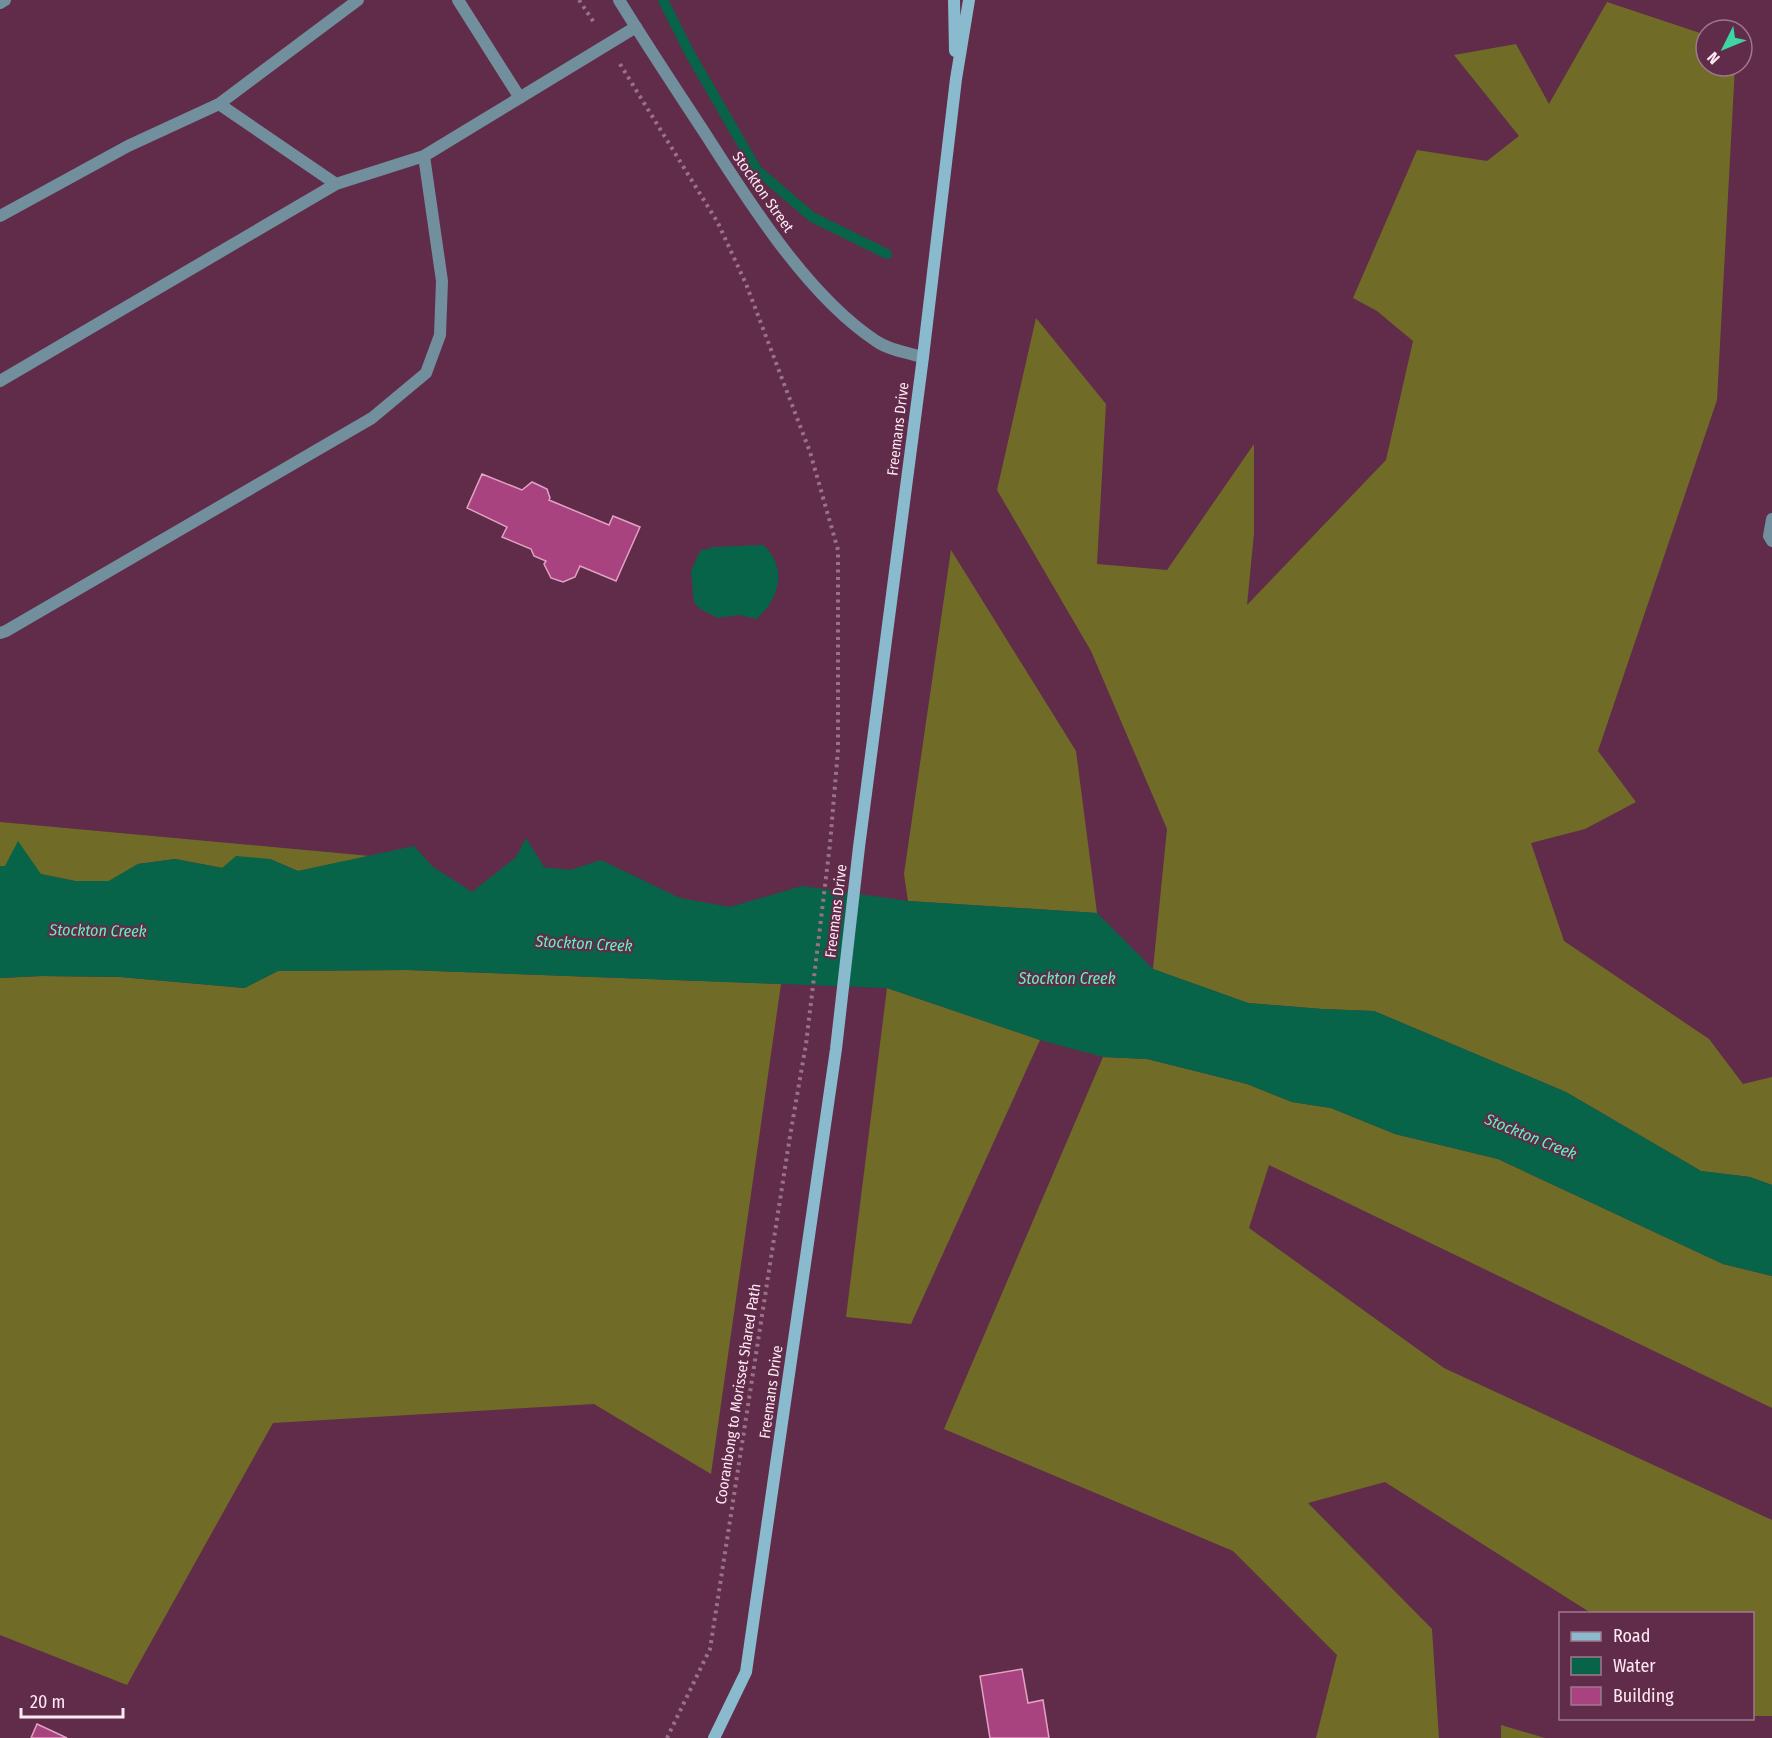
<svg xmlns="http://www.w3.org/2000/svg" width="1772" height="1738" viewBox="0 0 1772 1738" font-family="'Fira Sans Condensed',sans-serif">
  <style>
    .forest { fill: #706c27 }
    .water { fill: #076449 }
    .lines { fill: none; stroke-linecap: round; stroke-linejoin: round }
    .stream { stroke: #076449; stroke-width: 10 }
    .building { fill: #a94380; stroke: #e2a2c3; stroke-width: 1.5 }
    .path { stroke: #9a7288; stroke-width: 4; stroke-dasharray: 3 4.5; stroke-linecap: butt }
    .service { stroke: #718f9c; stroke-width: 12 }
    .minor { stroke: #718f9c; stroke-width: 12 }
    .tertiary { stroke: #718f9c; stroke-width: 12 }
    .secondary { stroke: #8abace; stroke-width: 12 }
    .labels { text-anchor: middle; stroke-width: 4.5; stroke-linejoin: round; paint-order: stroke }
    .street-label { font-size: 15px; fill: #fee9f3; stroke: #602c4a }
    .water-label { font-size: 16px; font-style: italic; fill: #62f2be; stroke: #602c4a }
  </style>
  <rect width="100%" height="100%" fill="#602c4a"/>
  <!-- forest -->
  <path class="forest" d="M1607,2L1706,35V66H1735L1717,400L1598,751L1636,802L1585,829L1531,843L1564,941L1709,1039L1743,1084L1772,1077V1185L1750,1177L1701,1171L1566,1092L1374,1011L1322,1009L1248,1003L1153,969L1167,829L1091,651L997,490L1036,318L1106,404L1097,564L1167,570L1254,444V533L1247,605L1386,460L1413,341L1377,311L1353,298L1417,150L1487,161L1519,136L1454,55L1516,44L1549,104Z
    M951,550L1076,751L1097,913L908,901L904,874Z
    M0,822L370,856L298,871L270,859L223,868L175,859L138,864L109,881H75L0,866Z
    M407,970L781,984L711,1474L594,1404L273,1423L127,1685L0,1635V978L42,976L120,977L244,988L278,971Z
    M887,988L1040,1040L911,1324L846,1317Z
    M1103,1057L1147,1059L1247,1084L1292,1102L1331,1108L1395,1134L1498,1159L1723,1264L1772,1276V1408L1269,1165L1249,1228L1444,1368L1772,1520V1716H1753L1752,1614L1591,1613L1385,1482L1308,1503L1432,1629L1439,1738H1316L1337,1655L1233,1551L944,1429Z
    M1501,1725L1545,1738H1501Z"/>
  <!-- water -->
  <path class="water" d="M763,545C788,567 780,600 756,619L739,615L718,618L702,610L694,603L691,571L700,551L713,547Z
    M526,838L544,867L570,870L601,860L680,898L730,907L802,886L908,901L1097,913L1153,969L1248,1003L1322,1009L1374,1011L1566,1092L1701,1171L1750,1177L1772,1185V1276L1723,1264L1498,1159L1395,1134L1331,1108L1292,1102L1247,1084L1147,1059L1103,1057L1040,1040L887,988L407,970L278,971L245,988L120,977L42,976L0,978V866H5L18,841L41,874L75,881H109L138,864L175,859L222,868L236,856L270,859L298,871L414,846L432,866L472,892L516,857Z"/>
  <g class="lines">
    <!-- stream -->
    <path class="stream" d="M663,0L689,52L757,170L812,217L887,254"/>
  </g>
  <!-- building -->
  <path class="building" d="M482,474L522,490L532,482L547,489L550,498L549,500L609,525L613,516L640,527L616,581L580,566L575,577L563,582L551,578L544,564L546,561L534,556L531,549L502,537L507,527L467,508Z
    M1022,1669L1028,1703L1043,1700L1049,1738H990L980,1676Z
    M37,1724L67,1738H31Z"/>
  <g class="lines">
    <!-- path -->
    <path class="path" d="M579,0L595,24
      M620,64L718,223L746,284L810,452L838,550V750L830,844L806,1044L790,1136L710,1649L667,1738"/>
    <!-- service -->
    <path class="service" d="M458,0L520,98
      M0,3L5,0
      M219,104L336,184
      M0,216L128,146L219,104L358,0
      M0,381L336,184L424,156L636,27
      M0,633L6,631L372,418L426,373L440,335L442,281L424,156"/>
    <!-- minor -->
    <path class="minor" d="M1772,519L1769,536L1772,541"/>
    <!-- tertiary -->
    <path class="tertiary" d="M619,0C648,47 678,92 708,138C751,205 809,297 876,341C889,350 908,353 923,357"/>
    <!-- secondary -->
    <path class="secondary" d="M954,0L955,51
      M714,1738L746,1672L836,1049L859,847L923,357L956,79L969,0"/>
  </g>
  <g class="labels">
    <!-- street labels -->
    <g class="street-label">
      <text transform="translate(763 192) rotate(55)" y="5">Stockton Street</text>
      <text transform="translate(898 429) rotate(-83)" y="5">Freemans Drive</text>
      <text transform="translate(836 911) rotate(-83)" y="5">Freemans Drive</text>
      <text transform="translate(771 1392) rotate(-82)" y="5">Freemans Drive</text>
      <text transform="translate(738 1394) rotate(-81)" y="5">Cooranbong to Morisset Shared Path</text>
    </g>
    <!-- water labels -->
    <g class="water-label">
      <text transform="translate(98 930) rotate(1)" y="6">Stockton Creek</text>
      <text transform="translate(584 943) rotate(3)" y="6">Stockton Creek</text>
      <text x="1067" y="984">Stockton Creek</text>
      <text transform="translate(1531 1136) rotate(22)" y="6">Stockton Creek</text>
    </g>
  </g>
  <!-- legend -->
  <rect x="1559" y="1612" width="195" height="108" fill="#602c4a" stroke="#9f788e" stroke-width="1.5"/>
  <rect x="1571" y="1632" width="30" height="9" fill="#8abace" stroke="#9f788e" stroke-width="1.5"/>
  <text x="1613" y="1642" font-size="18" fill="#fee9f3">Road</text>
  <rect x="1571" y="1657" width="30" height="18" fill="#076449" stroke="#9f788e" stroke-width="1.5"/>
  <text x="1613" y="1672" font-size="18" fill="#fee9f3">Water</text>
  <rect x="1571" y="1687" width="30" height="18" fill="#a94380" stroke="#9f788e" stroke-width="1.5"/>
  <text x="1613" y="1702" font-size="18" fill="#fee9f3">Building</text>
  <!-- north arrow -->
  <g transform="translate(1724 48) rotate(227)"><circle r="28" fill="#602c4a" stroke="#9f788e" stroke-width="1.5"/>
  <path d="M0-4.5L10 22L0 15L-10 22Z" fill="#3ed4a3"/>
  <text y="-9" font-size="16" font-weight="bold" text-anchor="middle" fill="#fee9f3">N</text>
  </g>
  <!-- scale -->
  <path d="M21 1708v9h102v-9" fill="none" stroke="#fee9f3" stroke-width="3"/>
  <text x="30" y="1708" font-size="18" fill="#fee9f3" stroke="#602c4a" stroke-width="4.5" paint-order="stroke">20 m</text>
</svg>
